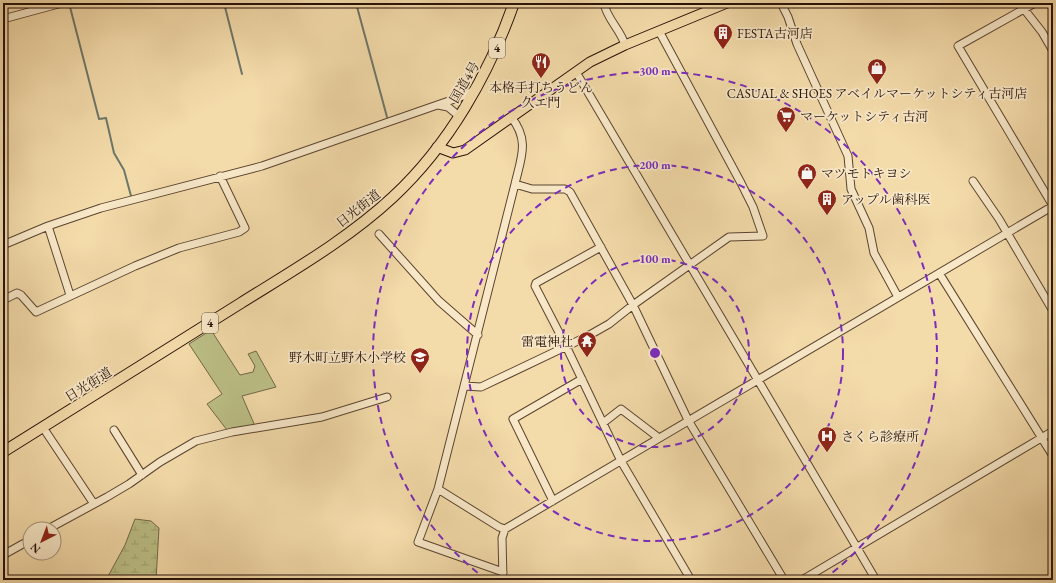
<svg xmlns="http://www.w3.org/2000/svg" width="1056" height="583" viewBox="0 0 1056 583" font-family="'EB Garamond','Noto Serif JP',serif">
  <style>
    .wetland { fill: url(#wetland-marsh); stroke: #726848 }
    .park { fill: #bcc087; stroke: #726848 }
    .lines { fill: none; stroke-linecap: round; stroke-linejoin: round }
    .stream { stroke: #6d776a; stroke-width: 2 }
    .minor-casing { stroke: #5a4430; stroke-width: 9 }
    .major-casing { stroke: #271108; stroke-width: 11 }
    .highway-casing { stroke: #271108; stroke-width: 12 }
    .minor { stroke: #f8e8c8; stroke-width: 7 }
    .major { stroke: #f4dbaa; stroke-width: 9 }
    .highway { stroke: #f4dbaa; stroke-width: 10 }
    .ring { fill: none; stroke: #7b2cbf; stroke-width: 2; stroke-dasharray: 7 5 }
    .labels { text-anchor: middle; stroke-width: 3.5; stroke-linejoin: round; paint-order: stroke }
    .shield { fill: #f8e8c8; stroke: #665242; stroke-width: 1 }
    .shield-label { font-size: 12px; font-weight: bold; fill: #271108 }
    .poi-label { font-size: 13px; fill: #271108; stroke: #f8e8c8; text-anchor: start }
    .street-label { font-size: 13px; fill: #271108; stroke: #f8e8c8 }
    .centre { fill: #7b2cbf; stroke: #f8e8c8; stroke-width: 2 }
    .ring-label { font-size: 12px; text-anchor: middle; font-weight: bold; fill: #7b2cbf; stroke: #f8e8c8; stroke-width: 3.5; stroke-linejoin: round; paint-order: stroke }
  </style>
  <defs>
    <pattern id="wetland-marsh" width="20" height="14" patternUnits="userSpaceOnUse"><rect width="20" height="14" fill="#bcc087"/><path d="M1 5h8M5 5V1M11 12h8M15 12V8" fill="none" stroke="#a2a473"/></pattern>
  </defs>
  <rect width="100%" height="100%" fill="#f4dbaa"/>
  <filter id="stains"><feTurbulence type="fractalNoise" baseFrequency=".005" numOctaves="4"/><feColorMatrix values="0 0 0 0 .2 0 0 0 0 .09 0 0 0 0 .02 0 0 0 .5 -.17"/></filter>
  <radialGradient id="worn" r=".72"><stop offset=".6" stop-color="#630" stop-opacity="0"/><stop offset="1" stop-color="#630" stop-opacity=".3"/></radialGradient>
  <!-- wetland -->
  <path class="wetland" d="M135,519L151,521L159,528L156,580H106L125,545Z"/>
  <!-- park -->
  <path class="park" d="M211,330L240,375L253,372L255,366L248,354L256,351L276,387L242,396L255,426L227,430L207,404L222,394L189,344Z"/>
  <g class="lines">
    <!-- stream -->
    <path class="stream" d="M69,3L99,119L106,118L114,153L124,170L131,196
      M224,3L242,74
      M356,3L387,117"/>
    <!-- minor casing -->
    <g class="minor-casing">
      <path id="minor" d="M604,3C606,18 621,30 625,45
        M781,3L788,17L797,44L848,156L851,189L869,228L874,253L898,297
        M1016,3L1024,9L1035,3
        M3,19L62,3
        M576,72L876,580
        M438,105L448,107L459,116
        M973,181L999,219L1053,311
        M515,184L532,189H565L570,192L633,305L688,420L784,580
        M1053,206L958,46L1024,9L1042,32L1053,51
        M48,226L70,295
        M379,234L439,301L478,335
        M3,245L48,226L101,208L262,166L466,95L474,90
        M601,247L536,283L535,286L566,346L621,461L691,580
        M939,273L1053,456
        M3,300L17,293L21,295L36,312L135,266L179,248L239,232L245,228L220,176
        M464,386L481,387L586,337L609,324L633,305L729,237L763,236L753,207L741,183L659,31
        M603,423L621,409L659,438
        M114,430L142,475
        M46,432L94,504
        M438,489L499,527L505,529
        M553,501L513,419L582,379
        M48,529L107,497L129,484L160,462L196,441L232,432L322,417L387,397
        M3,555L30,540
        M503,572L418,542L438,489L515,184C521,158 530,140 511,117
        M503,580L502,538L505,529L1053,206
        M802,580L1053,431"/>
    </g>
    <!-- major casing -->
    <g class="major-casing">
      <path id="major" d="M437,147L453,153L465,150L590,62L625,45L727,3"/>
    </g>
    <!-- highway casing -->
    <g class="highway-casing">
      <path id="highway" d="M3,452C82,402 162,353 241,303C292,271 348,239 393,197C449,145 489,74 514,3"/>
    </g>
    <!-- minor -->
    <use href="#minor" class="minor"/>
    <!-- major -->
    <use href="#major" class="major"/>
    <!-- highway -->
    <use href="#highway" class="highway"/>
  </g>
  <!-- distance rings -->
  <g class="ring">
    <circle cx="655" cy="353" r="94"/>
    <circle cx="655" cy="353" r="188"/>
    <path d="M487 580A282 282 0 1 1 823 580"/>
  </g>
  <!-- icons -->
  <defs>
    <g id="building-pin" transform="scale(1)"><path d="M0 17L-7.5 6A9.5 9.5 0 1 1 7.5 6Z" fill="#8f2418" stroke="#f8e8c8"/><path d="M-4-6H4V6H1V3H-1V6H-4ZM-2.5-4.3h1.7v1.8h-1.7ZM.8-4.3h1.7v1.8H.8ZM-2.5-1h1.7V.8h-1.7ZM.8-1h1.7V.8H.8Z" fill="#fff"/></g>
    <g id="restaurant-pin" transform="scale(1)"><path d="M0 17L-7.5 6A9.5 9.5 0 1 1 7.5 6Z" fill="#8f2418" stroke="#f8e8c8"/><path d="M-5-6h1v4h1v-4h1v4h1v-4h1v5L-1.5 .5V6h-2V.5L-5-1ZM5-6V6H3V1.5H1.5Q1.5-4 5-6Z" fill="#fff"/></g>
    <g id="shop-pin" transform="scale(1)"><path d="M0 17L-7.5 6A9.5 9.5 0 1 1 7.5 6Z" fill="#8f2418" stroke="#f8e8c8"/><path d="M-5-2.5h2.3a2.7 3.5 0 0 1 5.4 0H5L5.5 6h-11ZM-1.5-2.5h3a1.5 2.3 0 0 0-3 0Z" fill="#fff"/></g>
    <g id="supermarket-pin" transform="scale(1)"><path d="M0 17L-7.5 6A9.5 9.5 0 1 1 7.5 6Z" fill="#8f2418" stroke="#f8e8c8"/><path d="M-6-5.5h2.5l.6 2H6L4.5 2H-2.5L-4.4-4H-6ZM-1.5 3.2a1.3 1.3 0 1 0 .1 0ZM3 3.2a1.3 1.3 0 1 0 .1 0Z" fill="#fff"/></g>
    <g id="temple-pin" transform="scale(1)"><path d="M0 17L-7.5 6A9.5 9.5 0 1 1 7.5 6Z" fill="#8f2418" stroke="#f8e8c8"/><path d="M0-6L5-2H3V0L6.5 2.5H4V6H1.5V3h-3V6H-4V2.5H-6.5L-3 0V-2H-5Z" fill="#fff"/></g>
    <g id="school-pin" transform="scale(1)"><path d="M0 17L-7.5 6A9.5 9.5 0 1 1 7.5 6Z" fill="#8f2418" stroke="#f8e8c8"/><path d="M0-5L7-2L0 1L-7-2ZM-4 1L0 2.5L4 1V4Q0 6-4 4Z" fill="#fff"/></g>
    <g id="hospital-pin" transform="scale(1)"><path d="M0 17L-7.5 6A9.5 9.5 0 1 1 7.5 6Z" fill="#8f2418" stroke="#f8e8c8"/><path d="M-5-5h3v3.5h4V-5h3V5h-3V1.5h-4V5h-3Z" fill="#fff"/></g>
  </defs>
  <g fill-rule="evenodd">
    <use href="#building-pin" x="723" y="33"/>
    <use href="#restaurant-pin" x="541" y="62"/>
    <use href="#shop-pin" x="877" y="68"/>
    <use href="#supermarket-pin" x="786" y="116"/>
    <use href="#shop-pin" x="807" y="173"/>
    <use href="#building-pin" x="827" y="199"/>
    <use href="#temple-pin" x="587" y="341"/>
    <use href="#school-pin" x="420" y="357"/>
    <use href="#hospital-pin" x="827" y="436"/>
  </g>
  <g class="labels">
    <!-- shield labels -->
    <g class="shield">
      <rect x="489" y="38" width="16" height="20" rx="3"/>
      <rect x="202" y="313" width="16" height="20" rx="3"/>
    </g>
    <g class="shield-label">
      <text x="497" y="52">4</text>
      <text x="210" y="327">4</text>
    </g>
    <!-- poi labels -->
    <g class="poi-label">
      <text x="737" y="38">FESTA古河店</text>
      <text x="541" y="92" text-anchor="middle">本格手打ちうどん<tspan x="541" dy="15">久エ門</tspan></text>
      <text x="877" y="98" text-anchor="middle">CASUAL &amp; SHOES アベイルマーケットシティ古河店</text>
      <text x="800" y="121">マーケットシティ古河</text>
      <text x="821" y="178">マツモトキヨシ</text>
      <text x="841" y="204">アップル歯科医</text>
      <text x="573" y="346" text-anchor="end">雷電神社</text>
      <text x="406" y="362" text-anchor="end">野木町立野木小学校</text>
      <text x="841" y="441">さくら診療所</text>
    </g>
    <!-- street labels -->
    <g class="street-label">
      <text transform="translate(464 82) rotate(-60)" y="5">国道4号</text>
      <text transform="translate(358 208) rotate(-38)" y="5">日光街道</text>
      <text transform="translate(88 384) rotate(-32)" y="5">日光街道</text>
    </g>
  </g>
  <circle cx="655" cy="353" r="6" class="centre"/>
  <g class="ring-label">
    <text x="655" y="75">300 m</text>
    <text x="655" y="169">200 m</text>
    <text x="655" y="263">100 m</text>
  </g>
  <!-- margin -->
  <rect width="1056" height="583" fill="none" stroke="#f4dbaa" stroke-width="16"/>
  <rect x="4" y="4" width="1048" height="575" fill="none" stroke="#271108" stroke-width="2"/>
  <rect x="8" y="8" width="1040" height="567" fill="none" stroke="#271108"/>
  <!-- north arrow -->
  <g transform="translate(42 541) rotate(222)"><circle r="19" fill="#f8e8c8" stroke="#a4927b"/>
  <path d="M0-3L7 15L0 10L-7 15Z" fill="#8f2418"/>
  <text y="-6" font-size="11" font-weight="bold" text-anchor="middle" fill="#271108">N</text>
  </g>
  <rect width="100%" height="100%" filter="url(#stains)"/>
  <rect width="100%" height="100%" fill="url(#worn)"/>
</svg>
